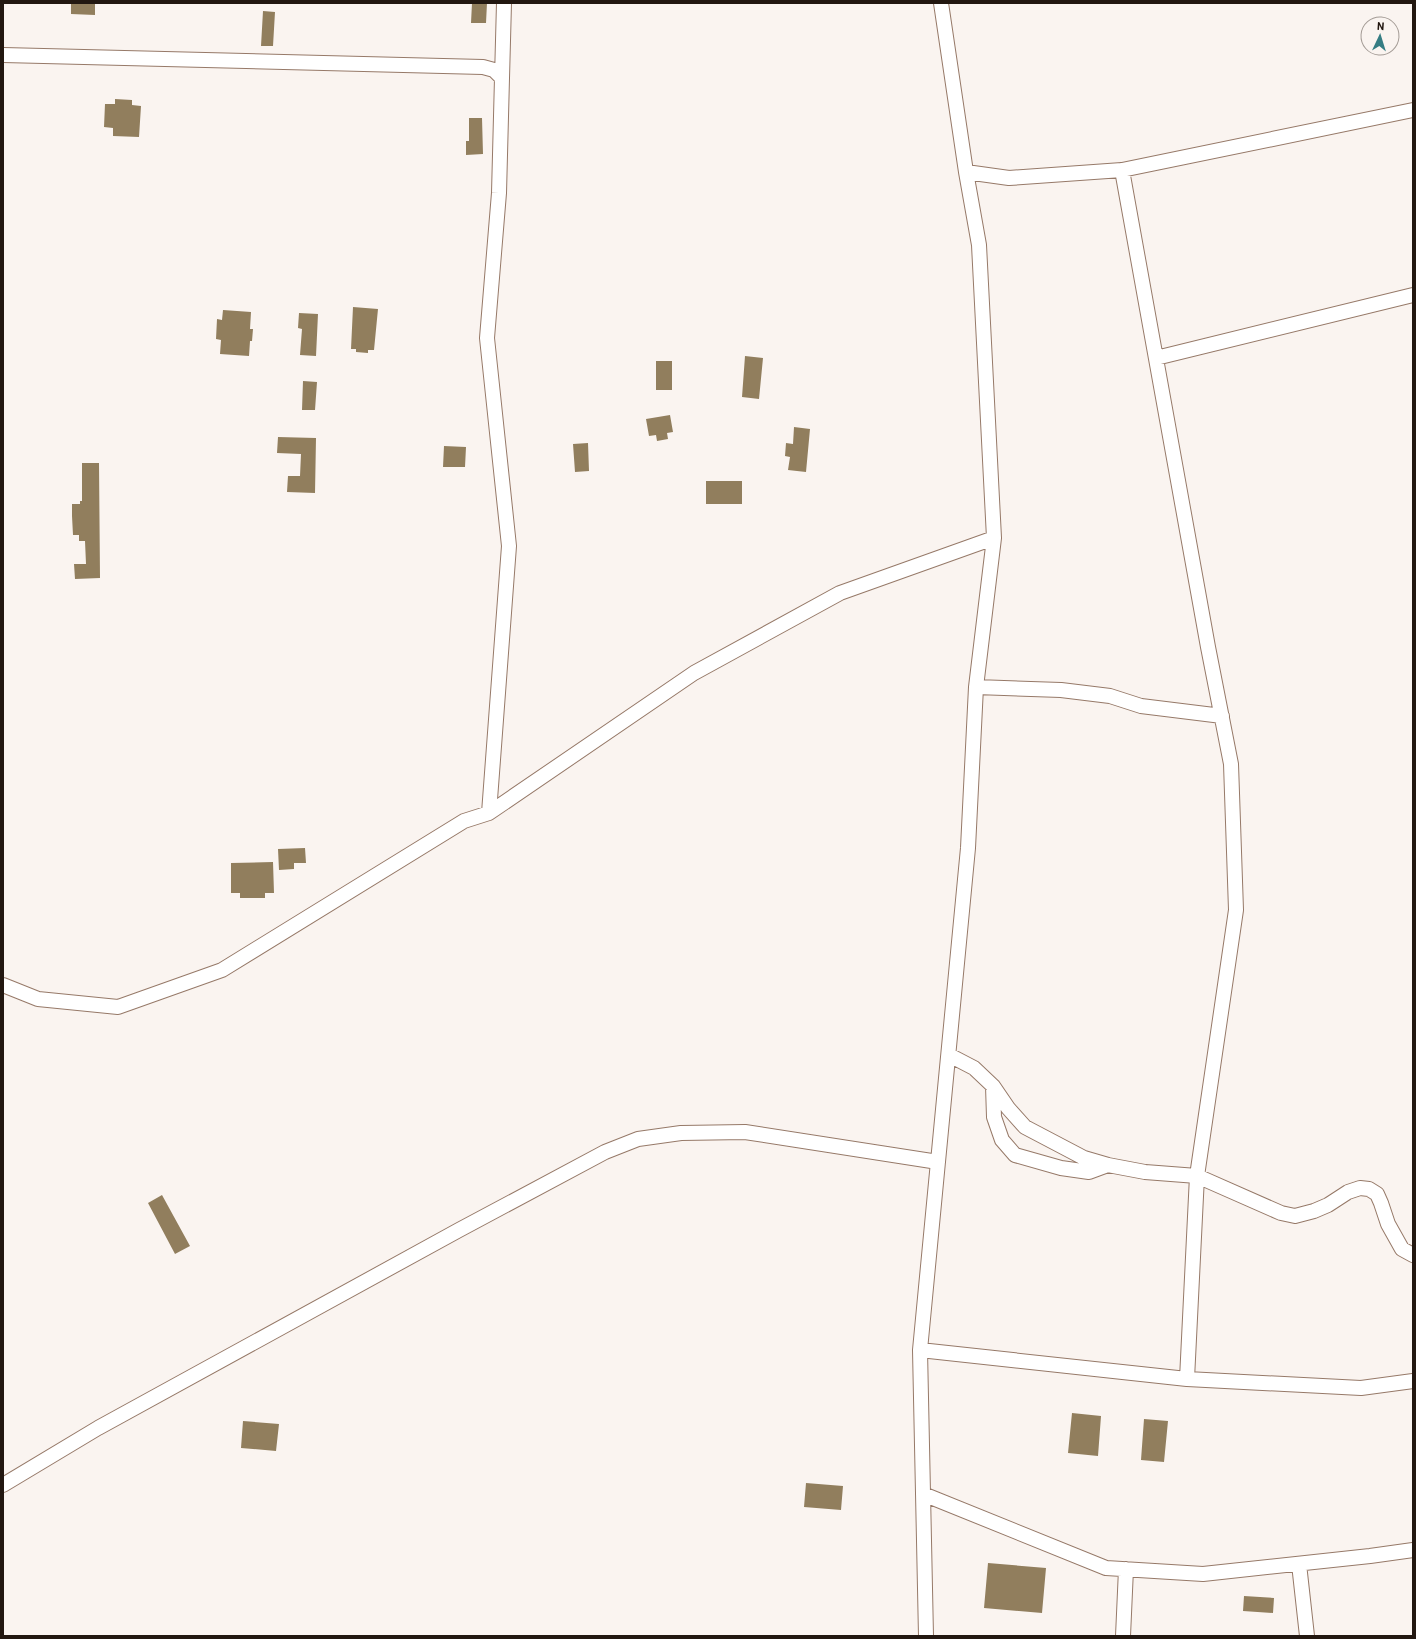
<svg xmlns="http://www.w3.org/2000/svg" width="1416" height="1639" viewBox="0 0 1416 1639" font-family="Barlow,sans-serif">
  <style>
    .building { fill: #917e5d }
    .lines { fill: none; stroke-linecap: round; stroke-linejoin: round }
    .minor-casing { stroke: #967968; stroke-width: 16 }
    .minor { stroke: #fff; stroke-width: 14 }
  </style>
  <rect width="100%" height="100%" fill="#faf4f0"/>
  <!-- building -->
  <path class="building" d="M71,3H95V15L71,14Z
    M472,3H487L486,23H471Z
    M263,11L275,12L273,46H261Z
    M115,99L132,100V105L141,106L139,137L113,136V128L104,127L105,104H115Z
    M469,118H482L483,154L466,155V141H469Z
    M353,307L378,309L374,350H368V353L356,352V349H351Z
    M223,310L251,312L250,329H253L252,341H250L249,356L220,354L221,340L216,339L217,319L222,320Z
    M299,313L318,314L316,356L300,355L302,329L298,328Z
    M745,356L763,358L759,399L742,397Z
    M656,361H672V390H656Z
    M303,381L317,382L315,410H302Z
    M670,415L673,432L667,433L668,439L657,441L656,435L649,436L646,419Z
    M794,427L810,429L806,472L788,470L790,457L785,456L786,443L793,444Z
    M278,437L316,438L315,493L287,492L288,476H300L301,454L277,453Z
    M588,443L589,471L575,472L573,444Z
    M444,446L466,447L465,467H443Z
    M82,463H99L100,578L75,579L74,564H86L85,541H79V535H73L72,516V504H80V501H82Z
    M706,481H742V504H706Z
    M305,848L306,863H294V869L279,870L278,849Z
    M273,862L274,893H265V898H240V893H231V863Z
    M162,1195L190,1246L175,1254L148,1203Z
    M1072,1413L1101,1416L1098,1456L1068,1453Z
    M1144,1419L1168,1421L1164,1462L1141,1460Z
    M243,1421L279,1424L276,1451L241,1448Z
    M806,1483L843,1486L841,1510L804,1507Z
    M988,1563L1046,1568L1042,1613L984,1608Z
    M1244,1596L1274,1598L1273,1613L1243,1611Z"/>
  <g class="lines">
    <!-- minor casing -->
    <g class="minor-casing">
      <path id="minor" d="M3,55L483,67L494,70L502,78L499,193L487,338L509,546L489,813
        M502,78L504,3
        M1122,170L1208,647L1231,764L1236,910L1197,1176L1187,1379
        M966,172L1009,178L1122,170L1413,110
        M1156,358L1413,295
        M976,687L1061,690L1110,696L1141,706L1222,716
        M3,985L38,999L118,1007L222,970L464,821L489,813L694,673L840,593L994,538
        M949,1055L974,1068L993,1086L1008,1108L1025,1127L1084,1158L1108,1165L1145,1172L1197,1176L1281,1213L1295,1216L1314,1211L1328,1205L1348,1192L1360,1188L1369,1189L1377,1194L1381,1203L1388,1224L1402,1249L1413,1255
        M993,1086L994,1117L1002,1140L1015,1155L1061,1168L1089,1172L1108,1165
        M920,1350L1187,1379L1361,1388L1413,1381
        M3,1485L98,1428L459,1230L605,1152L638,1139L681,1133L745,1132L938,1162
        M923,1494L1106,1568L1203,1574L1370,1556L1413,1550
        M1299,1564L1307,1636
        M926,1636L920,1350L968,848L976,687L994,538L979,245L966,172L941,3
        M1123,1636L1126,1569"/>
    </g>
    <!-- minor -->
    <use href="#minor" class="minor"/>
  </g>
  <!-- border -->
  <rect width="1416" height="1639" fill="none" stroke="#221710" stroke-width="8"/>
  <!-- north arrow -->
  <g transform="translate(1380 36) rotate(4)"><circle r="19" fill="#faf4f0" stroke="#a49c96"/>
  <path d="M0-3L7 15L0 10L-7 15Z" fill="#357d83"/>
  <text y="-6" font-size="11" font-weight="bold" text-anchor="middle" fill="#221710">N</text>
  </g>
</svg>
